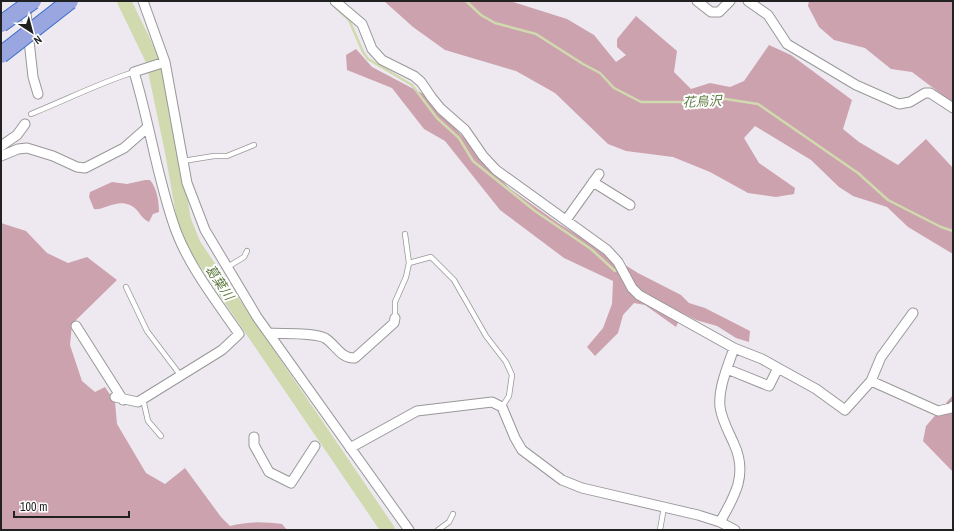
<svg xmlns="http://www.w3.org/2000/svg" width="954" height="531" viewBox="0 0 954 531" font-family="'Archivo Narrow','Noto Sans JP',sans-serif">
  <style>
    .forest { fill: #cca2ae }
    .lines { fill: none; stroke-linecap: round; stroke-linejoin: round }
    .stream { stroke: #d0daae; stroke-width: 2.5 }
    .river { stroke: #d0daae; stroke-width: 14 }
    .service-casing { stroke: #989898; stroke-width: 6 }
    .minor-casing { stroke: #989898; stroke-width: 11 }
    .service { stroke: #fff; stroke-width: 4.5 }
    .minor { stroke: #fff; stroke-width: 9 }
    .motorway-bridge-casing { stroke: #396ccb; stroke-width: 18; stroke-linecap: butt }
    .motorway-bridge { stroke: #99a6e0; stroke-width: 16 }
    .labels { text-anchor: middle; stroke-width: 4; stroke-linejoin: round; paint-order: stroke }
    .water-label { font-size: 13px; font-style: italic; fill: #5f7b41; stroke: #fff }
  </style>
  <rect width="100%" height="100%" fill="#eee9f0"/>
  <!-- forest -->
  <path class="forest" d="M384,1H510L567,19L594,35L616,62L626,55L617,47V39L636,16L677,51L674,72L691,89L710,83L730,87L744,81L769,45L791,55L852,100L843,129L859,142L898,165L926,139L953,168V254L908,227L887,207L853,196L839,187L811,160L755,126L744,138L759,163L795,188L794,194L776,197L748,193L710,172L673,157L626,151L608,144L555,93L516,71L445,50L413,27Z
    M809,1H953V103L912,72L891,69L865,48L834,40L819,27L808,6Z
    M356,49L372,67L425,95L509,188L558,223L638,273L681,295L689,303L705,308L750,331L749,342L736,338L717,326L696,320L682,313L676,327L645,305L634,303L623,315L618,333L595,356L587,347L603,328L612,304L613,281L564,258L500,210L445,141L424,129L392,88L347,70L346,55Z
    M145,180H150C157,188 159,202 159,212L153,214L149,222C140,218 139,209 130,205C116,199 103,211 94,209L89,197L90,192L112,182L127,184Z
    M1,223L26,231L47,253L68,263L87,257L117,280L72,324L70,345L82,381L95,392L105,387L115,402L117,424L146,473L165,484L185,468L221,517L230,526C248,521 264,522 282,524L287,530H1Z
    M953,395V472L923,441L926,426Z"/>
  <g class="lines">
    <!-- stream -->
    <path class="stream" d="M466,1L481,15L495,23L536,34L583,64L600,73L614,88L641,102H691L719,98L758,104L858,173L888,200L941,227L953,231
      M335,7L349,20L363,52L368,59L412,85L437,118L459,138L473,161L535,211L591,249L615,271"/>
    <!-- river -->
    <path class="river" d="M124,1L153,61L172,152L184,220L194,245L388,530"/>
    <!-- service casing -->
    <g class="service-casing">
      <path id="service" d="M31,114C66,100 99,83 134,72
        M183,161L214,156H227L254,145
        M409,263L431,257L454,280L486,336L506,362L512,375L509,396L502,407
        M226,268L244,257L247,251
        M126,287L147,331L181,376
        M395,318V302L406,277L409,263L405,234
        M143,399L148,421L161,436
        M438,530L449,522L453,514
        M660,530L664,507"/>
    </g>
    <!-- minor casing -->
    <g class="minor-casing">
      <path id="minor" d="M143,1L165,62L187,183L205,230L257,317L409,530
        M335,1L362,24L372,49L382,60L414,76L421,82L432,98L441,109L465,130L483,156L496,170L607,250L618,262L632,288L639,295L734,348L762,359L778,368L816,389L845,410L871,381L938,411L951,408L953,406
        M697,1L711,12H719L730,1
        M748,1L768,15L787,44L856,85L899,104L910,102L925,93H930L953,108
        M25,4L33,77L38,94
        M1,146L17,135L25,124
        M1,156L18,149L27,148L53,156L77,167L85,168L124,148L148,127
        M593,182L630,205
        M566,220L599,174
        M76,326L123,400
        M269,333C282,334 314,332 325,338C336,345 341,359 355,358L394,323L395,318
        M727,369L769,386L778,368
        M871,381L881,357L913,313
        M115,397L138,402L222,350L239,334C217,302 190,268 176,231C157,179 150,124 134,72L165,62
        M254,437V445L269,472L291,483L315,446
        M350,448L417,411L492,402L502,407L515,438L522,450L562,480L582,488L698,515L720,522L735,530
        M720,522C735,496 748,474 734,444C729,432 722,421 720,407C718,388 728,366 734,348"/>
    </g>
    <!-- service -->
    <use href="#service" class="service"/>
    <!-- minor -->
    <use href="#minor" class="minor"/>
    <!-- motorway-bridge casing -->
    <g class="motorway-bridge-casing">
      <path id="motorway-bridge" d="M1,24L33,1
        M1,55L70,1"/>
    </g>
    <!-- motorway-bridge -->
    <use href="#motorway-bridge" class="motorway-bridge"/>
  </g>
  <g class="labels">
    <!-- water labels -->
    <g class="water-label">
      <text transform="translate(702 101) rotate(-3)" y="5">花鳥沢</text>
      <text transform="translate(220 282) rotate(56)" y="5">葛葉川</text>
    </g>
  </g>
  <!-- border -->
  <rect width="954" height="531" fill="none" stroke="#212121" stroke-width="4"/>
  <!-- north arrow -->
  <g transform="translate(32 32) rotate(144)" stroke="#ffffff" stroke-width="3" paint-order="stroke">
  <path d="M0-3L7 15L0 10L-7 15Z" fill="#212121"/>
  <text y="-6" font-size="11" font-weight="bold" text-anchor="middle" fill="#212121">N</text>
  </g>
  <!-- scale -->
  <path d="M14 511v6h115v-6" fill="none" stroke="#212121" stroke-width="2"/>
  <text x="20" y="511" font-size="12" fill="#212121" stroke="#ffffff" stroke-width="3" paint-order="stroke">100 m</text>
</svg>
